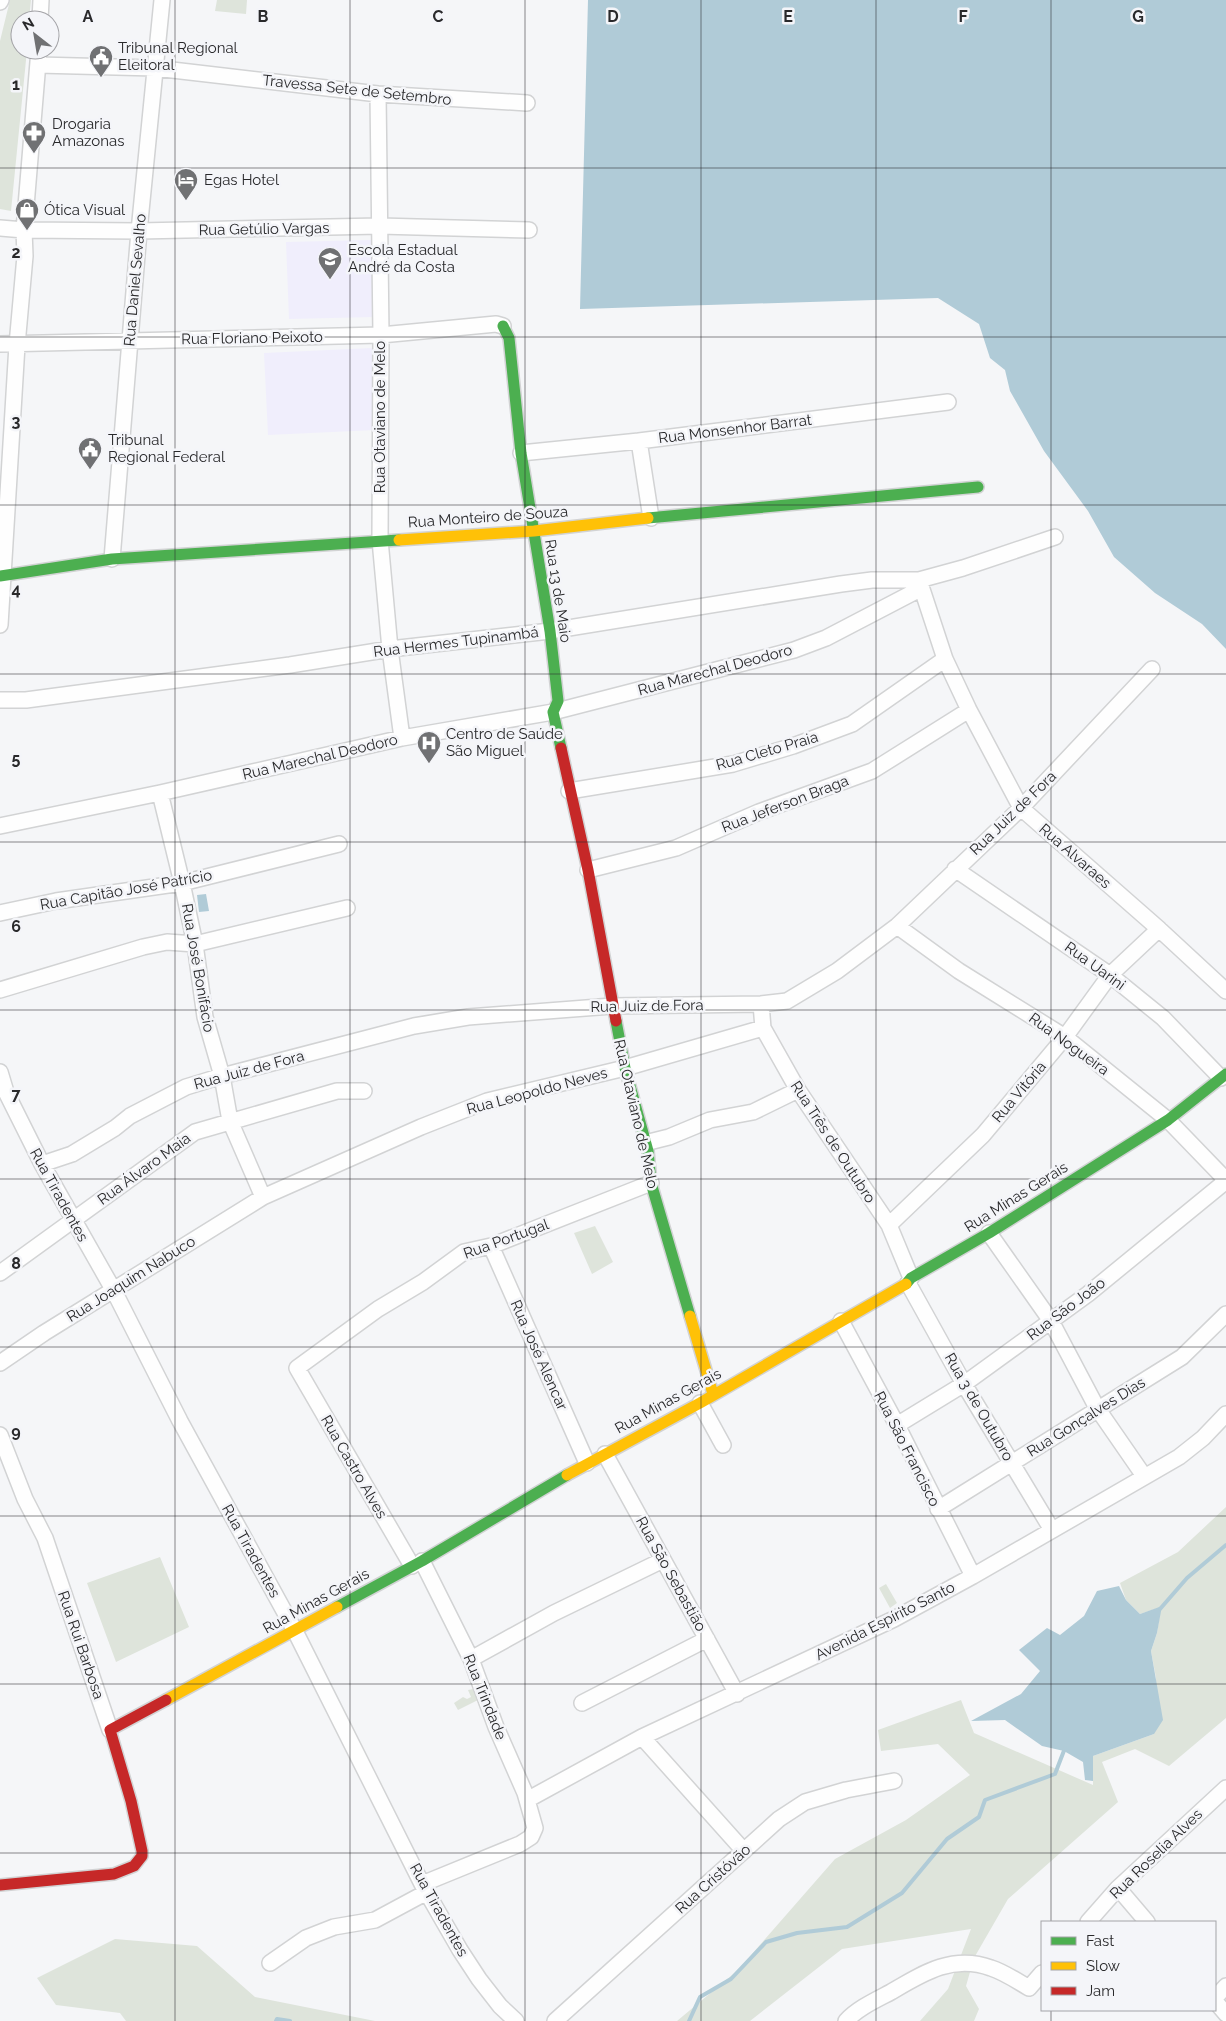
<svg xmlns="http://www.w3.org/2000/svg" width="1226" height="2021" viewBox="0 0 1226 2021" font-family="Raleway,sans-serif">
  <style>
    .education { fill: #f0eefc }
    .green { fill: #dee4db }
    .water { fill: #b0cbd7 }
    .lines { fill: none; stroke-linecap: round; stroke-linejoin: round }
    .stream { stroke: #b0cbd7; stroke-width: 4 }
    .street-casing { stroke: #d2d3d4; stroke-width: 18 }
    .fast-casing { stroke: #d2d3d4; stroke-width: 14 }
    .slow-casing { stroke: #d2d3d4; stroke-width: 14 }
    .jam-casing { stroke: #d2d3d4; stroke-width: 14 }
    .street { stroke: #fefefe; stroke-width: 15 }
    .fast { stroke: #4caf50; stroke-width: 11 }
    .slow { stroke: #ffc107; stroke-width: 11 }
    .jam { stroke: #c62828; stroke-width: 11 }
    .grid { fill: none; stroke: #29292b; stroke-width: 1; stroke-opacity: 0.55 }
    .labels { text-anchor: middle; stroke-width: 5; stroke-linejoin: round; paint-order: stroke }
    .poi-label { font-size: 15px; fill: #29292b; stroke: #f4f5f9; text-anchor: start }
    .street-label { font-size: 15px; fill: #29292b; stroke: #f4f5f9 }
    .grid-label { font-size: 16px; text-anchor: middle; font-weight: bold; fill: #29292b; stroke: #f4f5f9; stroke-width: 5; stroke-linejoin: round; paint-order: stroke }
  </style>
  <rect width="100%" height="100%" fill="#f5f6f8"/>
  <!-- education -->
  <path class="education" d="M372,240L374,317L289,319L286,242Z
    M372,348L375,430L268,435L264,353Z"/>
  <!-- green -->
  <path class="green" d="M10,0H31L29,20H20V50H27L11,211L0,209V41Z
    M217,0H247L246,14L215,11Z
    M595,1226L613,1262L592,1274L574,1233Z
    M1226,1507V1718L1169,1766L1135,1749L1102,1762L1118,1802L1008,1899L974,1958L966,1986L979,2009L974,2021H920L948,1989L971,1929L842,1949L750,2021H677L738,1970L835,1859L906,1820L970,1775L938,1744L881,1751L878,1730L961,1700L974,1733L1093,1785V1756L1154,1734L1156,1678L1151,1651L1157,1633L1161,1607L1140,1614L1126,1600L1120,1583L1178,1552Z
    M160,1557L189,1627L116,1662L87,1583Z
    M886,1584L897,1603L890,1608L879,1588Z
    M473,1689L478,1700L458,1710L454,1703L463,1697L467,1699L471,1697L468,1690Z
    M115,1939L197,1946L255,1997L375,2021H126L120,2013L56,2005L37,1978Z"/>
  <!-- water -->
  <path class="water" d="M588,0H1226V649L1202,624L1155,593L1114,557L1088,511L1044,451L1010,391L1005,370L990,358L979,324L938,298L580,309Z
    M206,894L209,911L199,912L197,895Z
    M1119,1586L1126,1600L1140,1614L1162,1606L1157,1633L1151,1651L1163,1720L1154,1734L1093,1756V1781L1085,1780L1083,1762L1064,1751L1042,1746L1005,1720L971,1721L1021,1694L1040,1671L1019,1650L1047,1628L1060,1635L1084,1616L1097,1591Z"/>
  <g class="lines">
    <!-- stream -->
    <path class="stream" d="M1160,1609L1187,1578L1226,1545
      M276,2021L277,2019L290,2021
      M689,2021L700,1997L731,1979L766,1942L797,1933L847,1927L902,1893L947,1839L979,1817L985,1800L1055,1774L1065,1748"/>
    <!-- street casing -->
    <g class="street-casing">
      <path id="street" d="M0,2L1,0
        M40,20L41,0
        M38,65L155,68L378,94L527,103
        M378,94L381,335L380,540L390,649L402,738
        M0,228L24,230L139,231L380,226L529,230
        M0,344L381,335L496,324L503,326
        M639,441L651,518
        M521,453L639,441L948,402
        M112,559L139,231L162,0
        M919,580L945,659L969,710L1021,808L1159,929L1226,991
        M0,625L17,345L25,256L24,230L39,50
        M0,700H26L290,665L390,649L550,631L841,584L872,580H919L963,568L1055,537
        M569,791L733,764L793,746L852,724L945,659
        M160,793L182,883L195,944L205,1017L222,1076L230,1121L263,1197
        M0,826L160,793L402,738L553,712L720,669L794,650L826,638L920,589
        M955,869L1110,975L1163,1018L1221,1078
        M588,870L676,848L759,812L872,771L969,710
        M0,913L56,901L182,883L339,844
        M897,926L959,971L1065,1037L1168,1120L1226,1180
        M0,990L143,947L167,942L195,944L347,908
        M761,1004L763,1028L798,1090L889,1225L911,1278
        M0,1072L6,1092L42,1164L114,1291L180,1421L295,1631L422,1884L460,1950L479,1979L500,2006L516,2021
        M645,1143L669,1137L710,1120L753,1112L798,1090
        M42,1164L72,1154L115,1128L130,1116L186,1087L222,1076L414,1026L468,1017L612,1006L761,1004L787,1001L837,971L897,926L1021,808L1152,669
        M889,1225L983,1135L1065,1037L1110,975L1159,929
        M989,1233L1051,1321L1097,1408L1144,1476
        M491,1246L587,1463
        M0,1273L195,1132L337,1091H364
        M908,1283L964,1384L1052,1530
        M841,1321L897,1425L973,1576
        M0,1363L44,1333L263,1197L421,1127L487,1101L625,1068L763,1028
        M700,1403L723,1445
        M897,1425L964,1384L1088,1294L1226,1181
        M0,1435L25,1499L45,1538L110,1730
        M605,1454L737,1694
        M938,1509L1182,1357L1226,1314
        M422,1561L471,1659L496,1727L525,1793L535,1828L531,1837L520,1844L422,1884
        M412,1566L297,1368L378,1309L423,1282L464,1252L491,1246L651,1183
        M471,1659L554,1613L663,1560
        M582,1703L707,1639
        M642,1737L744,1851
        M527,1800L642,1737L894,1619L973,1576L1179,1457L1203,1438L1226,1414
        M1118,1888L1147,1922
        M1088,1922L1118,1888L1226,1788
        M270,1963L306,1938L334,1927L375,1920L427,1892
        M1215,1998L1226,1986
        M1215,2001L1226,2014
        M555,2021L779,1819L805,1802L846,1790L894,1781
        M846,2021C858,2008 876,2000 891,1992C923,1973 953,1954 991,1968C1004,1972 1017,1981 1029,1988L1042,1973"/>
    </g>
    <!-- fast casing -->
    <g class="fast-casing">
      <path id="fast" d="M503,326L509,338L521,453L550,631L558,701L553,712L561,748
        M648,518L978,487
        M0,576L112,559L399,540
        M616,1021L625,1068L648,1151L651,1183L690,1316
        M906,1284L911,1278L989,1233L1168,1120L1226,1074
        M337,1607L422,1561L567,1475"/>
    </g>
    <!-- slow casing -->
    <g class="slow-casing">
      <path id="slow" d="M399,540L534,531L648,518
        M690,1316L713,1394
        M567,1475L700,1403L906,1284
        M166,1700L337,1607"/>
    </g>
    <!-- jam casing -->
    <g class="jam-casing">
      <path id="jam" d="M561,748L588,870L616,1021
        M0,1885L114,1874L134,1866L142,1856V1851L131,1801L110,1730L166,1700"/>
    </g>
    <!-- street -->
    <use href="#street" class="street"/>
    <!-- fast -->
    <use href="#fast" class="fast"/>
    <!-- slow -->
    <use href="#slow" class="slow"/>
    <!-- jam -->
    <use href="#jam" class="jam"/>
  </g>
  <!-- grid -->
  <path class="grid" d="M175,0V2021M350,0V2021M525,0V2021M701,0V2021M876,0V2021M1051,0V1922M0,168H1226M0,337H1226M0,505H1226M0,674H1226M0,842H1226M0,1010H1226M0,1179H1226M0,1347H1226M0,1516H1226M0,1684H1226M0,1853H1226M1051,2010V2021"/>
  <!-- icons -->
  <defs>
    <g id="civic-pin" transform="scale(1.25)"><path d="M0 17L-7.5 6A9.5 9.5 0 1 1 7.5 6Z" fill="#707173" stroke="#f4f5f9"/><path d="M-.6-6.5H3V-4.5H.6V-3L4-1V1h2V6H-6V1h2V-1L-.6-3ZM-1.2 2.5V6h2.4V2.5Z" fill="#fff"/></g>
    <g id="pharmacy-pin" transform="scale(1.25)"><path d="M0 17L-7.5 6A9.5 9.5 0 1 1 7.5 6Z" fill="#707173" stroke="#f4f5f9"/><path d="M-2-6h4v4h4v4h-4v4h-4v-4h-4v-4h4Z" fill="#fff"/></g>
    <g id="hotel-pin" transform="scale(1.25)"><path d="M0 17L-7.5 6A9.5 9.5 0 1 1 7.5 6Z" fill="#707173" stroke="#f4f5f9"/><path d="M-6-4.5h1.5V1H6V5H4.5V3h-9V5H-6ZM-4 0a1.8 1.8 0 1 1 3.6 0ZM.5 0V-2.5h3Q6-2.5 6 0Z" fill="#fff"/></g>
    <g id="shop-pin" transform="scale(1.25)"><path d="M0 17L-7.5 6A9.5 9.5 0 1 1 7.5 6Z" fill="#707173" stroke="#f4f5f9"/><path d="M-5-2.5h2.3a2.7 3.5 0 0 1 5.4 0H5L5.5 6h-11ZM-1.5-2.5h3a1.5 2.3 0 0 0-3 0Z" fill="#fff"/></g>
    <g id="school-pin" transform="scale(1.25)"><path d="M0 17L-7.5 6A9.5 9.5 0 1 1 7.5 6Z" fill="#707173" stroke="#f4f5f9"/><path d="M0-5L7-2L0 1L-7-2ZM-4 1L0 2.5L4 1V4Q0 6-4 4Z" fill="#fff"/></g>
    <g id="hospital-pin" transform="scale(1.25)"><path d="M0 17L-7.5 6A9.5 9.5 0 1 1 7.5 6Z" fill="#707173" stroke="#f4f5f9"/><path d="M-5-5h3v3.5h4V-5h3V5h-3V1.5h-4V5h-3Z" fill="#fff"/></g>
  </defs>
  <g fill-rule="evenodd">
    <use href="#civic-pin" x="101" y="57"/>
    <use href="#pharmacy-pin" x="34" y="133"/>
    <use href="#hotel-pin" x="186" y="180"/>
    <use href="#shop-pin" x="27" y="210"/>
    <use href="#school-pin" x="330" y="259"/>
    <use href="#civic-pin" x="90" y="449"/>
    <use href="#hospital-pin" x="429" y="743"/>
  </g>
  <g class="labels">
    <!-- poi labels -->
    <g class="poi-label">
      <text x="118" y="53">Tribunal Regional<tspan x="118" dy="17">Eleitoral</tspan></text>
      <text x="52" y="129">Drogaria<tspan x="52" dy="17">Amazonas</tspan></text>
      <text x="204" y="185">Egas Hotel</text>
      <text x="44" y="215">Ótica Visual</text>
      <text x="348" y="255">Escola Estadual<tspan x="348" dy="17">André da Costa</tspan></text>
      <text x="108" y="445">Tribunal<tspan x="108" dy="17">Regional Federal</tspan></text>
      <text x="446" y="739">Centro de Saúde<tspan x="446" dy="17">São Miguel</tspan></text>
    </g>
    <!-- street labels -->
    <g class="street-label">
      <text transform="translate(357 90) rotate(6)" y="5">Travessa Sete de Setembro</text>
      <text transform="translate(264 229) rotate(-1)" y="5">Rua Getúlio Vargas</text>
      <text transform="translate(135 280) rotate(-85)" y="5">Rua Daniel Sevalho</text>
      <text transform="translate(252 338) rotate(-1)" y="5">Rua Floriano Peixoto</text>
      <text transform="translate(380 417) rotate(-90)" y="5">Rua Otaviano de Melo</text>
      <text transform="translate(735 429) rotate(-7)" y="5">Rua Monsenhor Barrat</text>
      <text transform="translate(488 517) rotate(-4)" y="5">Rua Monteiro de Souza</text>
      <text transform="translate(558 591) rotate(81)" y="5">Rua 13 de Maio</text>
      <text transform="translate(456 642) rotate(-7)" y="5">Rua Hermes Tupinambá</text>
      <text transform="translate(715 670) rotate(-15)" y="5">Rua Marechal Deodoro</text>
      <text transform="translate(767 751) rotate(-16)" y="5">Rua Cleto Praia</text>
      <text transform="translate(320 757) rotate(-13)" y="5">Rua Marechal Deodoro</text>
      <text transform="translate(785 804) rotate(-21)" y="5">Rua Jeferson Braga</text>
      <text transform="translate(1013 813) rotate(-44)" y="5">Rua Juiz de Fora</text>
      <text transform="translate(1075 856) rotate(41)" y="5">Rua Alvaraes</text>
      <text transform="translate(126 890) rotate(-10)" y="5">Rua Capitão José Patrício</text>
      <text transform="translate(1095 966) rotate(36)" y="5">Rua Uarini</text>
      <text transform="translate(198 968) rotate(80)" y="5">Rua José Bonifácio</text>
      <text transform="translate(647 1006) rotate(-1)" y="5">Rua Juiz de Fora</text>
      <text transform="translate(1069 1044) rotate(36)" y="5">Rua Nogueira</text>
      <text transform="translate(249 1070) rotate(-15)" y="5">Rua Juiz de Fora</text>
      <text transform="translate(537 1091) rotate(-15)" y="5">Rua Leopoldo Neves</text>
      <text transform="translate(1019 1092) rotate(-50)" y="5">Rua Vitória</text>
      <text transform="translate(636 1114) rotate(77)" y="5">Rua Otaviano de Melo</text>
      <text transform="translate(833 1142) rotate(57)" y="5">Rua Três de Outubro</text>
      <text transform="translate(144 1169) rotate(-36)" y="5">Rua Álvaro Maia</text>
      <text transform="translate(59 1195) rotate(61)" y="5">Rua Tiradentes</text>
      <text transform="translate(1016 1197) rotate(-32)" y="5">Rua Minas Gerais</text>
      <text transform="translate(506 1239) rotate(-20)" y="5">Rua Portugal</text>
      <text transform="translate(131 1279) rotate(-32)" y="5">Rua Joaquim Nabuco</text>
      <text transform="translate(1066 1309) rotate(-37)" y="5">Rua São João</text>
      <text transform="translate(539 1355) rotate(66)" y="5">Rua José Alencar</text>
      <text transform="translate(668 1401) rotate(-29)" y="5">Rua Minas Gerais</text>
      <text transform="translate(979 1407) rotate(60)" y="5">Rua 3 de Outubro</text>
      <text transform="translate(1086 1417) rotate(-32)" y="5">Rua Gonçalves Dias</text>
      <text transform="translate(907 1449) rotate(63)" y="5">Rua São Francisco</text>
      <text transform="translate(354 1467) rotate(60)" y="5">Rua Castro Alves</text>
      <text transform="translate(251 1551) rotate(61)" y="5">Rua Tiradentes</text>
      <text transform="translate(671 1574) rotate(61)" y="5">Rua São Sebastião</text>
      <text transform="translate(316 1601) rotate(-29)" y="5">Rua Minas Gerais</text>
      <text transform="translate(885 1621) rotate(-27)" y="5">Avenida Espírito Santo</text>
      <text transform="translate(81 1645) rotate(71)" y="5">Rua Rui Barbosa</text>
      <text transform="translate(485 1697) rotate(68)" y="5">Rua Trindade</text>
      <text transform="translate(1156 1854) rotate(-44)" y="5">Rua Roselia Alves</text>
      <text transform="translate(713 1879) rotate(-42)" y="5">Rua Cristóvão</text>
      <text transform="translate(439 1910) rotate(61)" y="5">Rua Tiradentes</text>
    </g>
  </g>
  <g class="grid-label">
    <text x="88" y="22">A</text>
    <text x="263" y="22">B</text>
    <text x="438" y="22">C</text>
    <text x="613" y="22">D</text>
    <text x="788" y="22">E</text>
    <text x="963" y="22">F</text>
    <text x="1138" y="22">G</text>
    <text x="16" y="90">1</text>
    <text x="16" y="258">2</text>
    <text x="16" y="427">3</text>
    <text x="16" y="595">4</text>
    <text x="16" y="764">5</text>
    <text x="16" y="932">6</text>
    <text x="16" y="1100">7</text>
    <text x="16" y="1269">8</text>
    <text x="16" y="1437">9</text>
  </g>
  <!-- legend -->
  <rect x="1041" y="1921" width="175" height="90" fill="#f4f5f9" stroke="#a3a3a7"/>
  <rect x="1051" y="1937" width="25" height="8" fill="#4caf50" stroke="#a3a3a7"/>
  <text x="1086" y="1946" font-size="15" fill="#29292b">Fast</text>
  <rect x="1051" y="1962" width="25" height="8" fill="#ffc107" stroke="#a3a3a7"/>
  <text x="1086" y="1971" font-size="15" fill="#29292b">Slow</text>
  <rect x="1051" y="1987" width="25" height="8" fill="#c62828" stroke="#a3a3a7"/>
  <text x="1086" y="1996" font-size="15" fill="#29292b">Jam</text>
  <!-- north arrow -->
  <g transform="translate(35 35) rotate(329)"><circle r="24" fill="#f4f5f9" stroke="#a3a3a7"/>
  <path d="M0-4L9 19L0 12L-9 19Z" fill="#707173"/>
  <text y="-8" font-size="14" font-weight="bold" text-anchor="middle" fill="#29292b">N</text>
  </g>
</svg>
